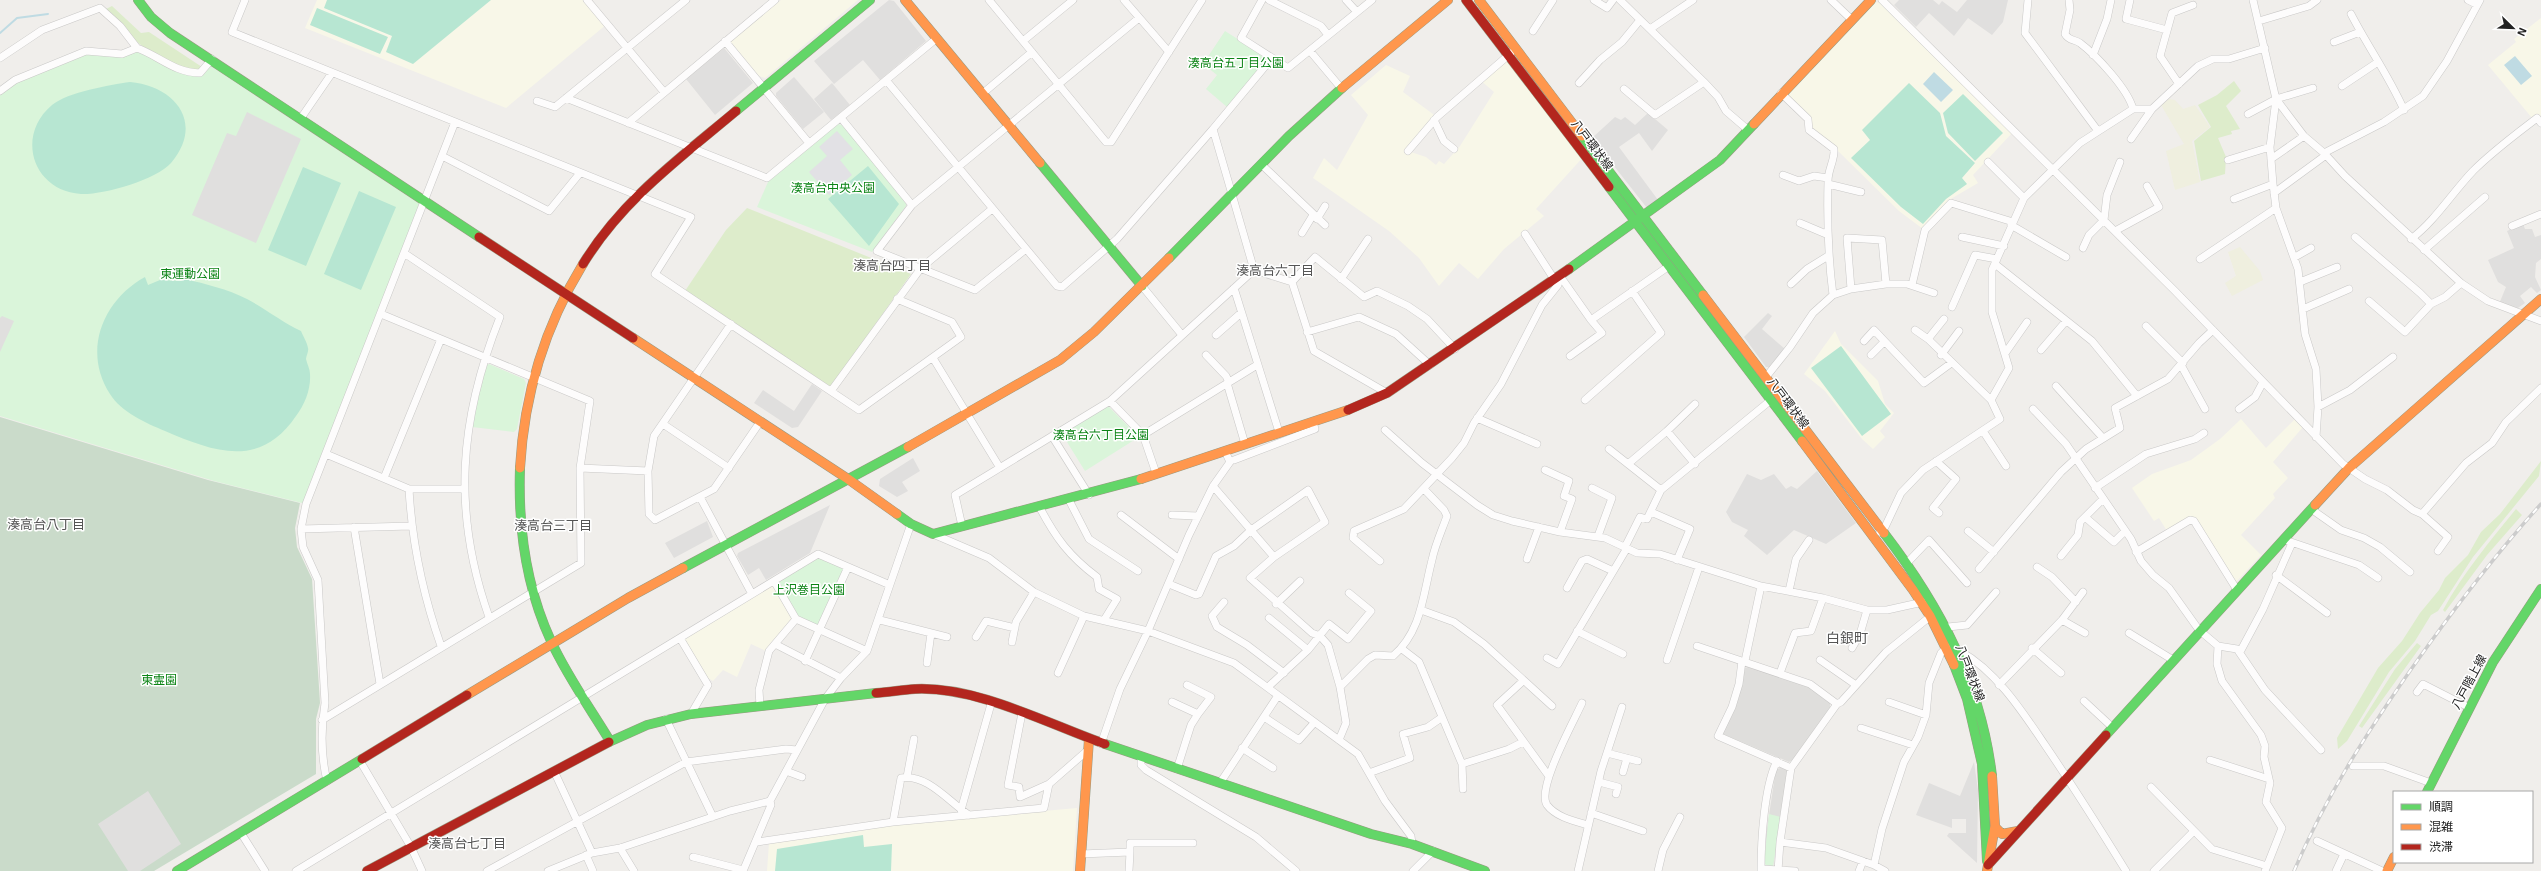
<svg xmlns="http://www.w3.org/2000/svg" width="2541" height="871" viewBox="0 0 2541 871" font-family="'Exo 2','Noto Sans JP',sans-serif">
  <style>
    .residential { fill: #dfdedc }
    .education { fill: #f8f7e8 }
    .farmland { fill: #efefdf }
    .grass { fill: #ddeccb }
    .cemetery { fill: #cadbca }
    .park { fill: #daf5da }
    .pitch { fill: #b7e6d2 }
    .parking { fill: #e0dfde }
    .plaza { fill: #e2e1e5 }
    .water { fill: #bfdbe3 }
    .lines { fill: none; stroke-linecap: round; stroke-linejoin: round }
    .stream { stroke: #bfdbe3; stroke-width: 2 }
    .street-casing { stroke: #c9c8c7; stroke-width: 8 }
    .fast-casing { stroke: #999a82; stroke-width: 10 }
    .slow-casing { stroke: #999a82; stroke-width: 10 }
    .jam-casing { stroke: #999a82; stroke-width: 10 }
    .street { stroke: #fdfcfc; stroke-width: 7 }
    .fast { stroke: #63d668; stroke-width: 9 }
    .slow { stroke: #ff974d; stroke-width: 9 }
    .jam { stroke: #b3261e; stroke-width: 9 }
    .rail-casing { stroke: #ccc; stroke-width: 3.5 }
    .rail { stroke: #fff; stroke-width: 2; stroke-dasharray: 6; stroke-linecap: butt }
    .labels { text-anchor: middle; stroke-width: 3; stroke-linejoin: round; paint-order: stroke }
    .park-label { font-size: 12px; fill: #0c8416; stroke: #fff }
    .street-label { font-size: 12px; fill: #222; stroke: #fff }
    .neighbourhood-label { font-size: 13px; fill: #555; stroke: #fff }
    .quarter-label { font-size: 14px; fill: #555; stroke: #fff }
  </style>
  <rect width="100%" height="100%" fill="#f0eeeb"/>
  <!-- residential -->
  <path class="residential" d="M1750,666L1809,687L1830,701V708L1794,759L1789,762L1721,733L1741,688L1745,668Z
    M1781,768L1787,770L1788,774L1773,866L1766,865V835L1776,769Z"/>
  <!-- education -->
  <path class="education" d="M317,0H587L607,24L506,108L305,28Z
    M781,0H858L765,78L759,76L730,41Z
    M1875,2L1881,3L2013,132L1973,175L1978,183L1949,200L1923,229L1899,211L1837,150L1813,131L1811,118L1786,95Z
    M2541,18V118L2537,114L2532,118L2488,65L2516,42L2514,39Z
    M1509,55L1585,155L1536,209L1544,216L1504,249L1478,279L1459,263L1439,286L1419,258L1389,231L1313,178L1324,158L1337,170L1368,115L1351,95L1386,65L1410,76L1403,92L1437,117L1408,151L1426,157L1436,165L1439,161L1444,164L1460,146L1494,92L1479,79Z
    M1835,331L1841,344L1878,381L1885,404L1894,413L1880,431L1885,437L1873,449L1862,439L1825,391L1804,374Z
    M2241,419L2266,448L2295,419L2303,427L2273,462L2288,478L2273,494L2275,498L2241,535L2261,555L2236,582L2195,520L2167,531L2159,518L2154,521L2132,488L2152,474L2191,460L2220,439Z
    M771,586L774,587L792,618L790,621L766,651L751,644L737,677L723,670L713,681L708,678L684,638Z
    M1077,808L1073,871H767L769,843L898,824Z"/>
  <!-- farmland -->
  <path class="farmland" d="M2169,99L2175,100L2183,109L2195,105L2210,127L2192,141L2200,182L2175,190L2166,151L2184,144L2161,105Z
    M2240,247L2260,271L2263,280L2232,296L2225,283L2236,276L2228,252Z"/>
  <!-- grass -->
  <path class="grass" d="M112,6L141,33L149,32L202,67C191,77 146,50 136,41C125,31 116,20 106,9Z
    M2234,81L2241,91L2226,106L2240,129L2231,131L2232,134L2218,138L2226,157L2225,174L2201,181L2194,141L2211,127L2198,105L2217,95Z
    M747,208L911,274L832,385L829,386L685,291L726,230Z
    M2541,461L2539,476L2473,557L2438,611L2431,615L2415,641L2389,672L2347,741L2338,749L2337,738L2378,668L2402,641L2420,613L2439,590L2445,578L2468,555L2481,532L2500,514Z
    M2516,509L2522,515L2487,555L2445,612L2443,610C2463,573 2490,541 2516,509Z
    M2417,643L2421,646L2362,728L2359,726L2395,669Z"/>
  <!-- cemetery -->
  <path class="cemetery" d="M0,417L208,480L300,503L295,528L297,547L312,579L320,703L316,719V774L154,871H0Z"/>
  <!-- park -->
  <path class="park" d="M1225,31L1266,57V61L1227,107L1206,89L1217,75L1203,64Z
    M137,48L163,63L200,73L212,59L425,201L306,504L214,481L0,416V91C13,82 73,52 88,51C108,51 116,56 137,48Z
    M838,124L842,125L906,202V206L872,252L757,207L768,182Z
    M489,364L524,379L526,383L517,429L514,432L472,427L485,366Z
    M1108,406L1139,437L1085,471L1062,434Z
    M818,554L848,567L820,630L796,619L774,581Z
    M1769,814L1781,817L1773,866L1766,865L1764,863Z"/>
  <!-- pitch -->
  <path class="pitch" d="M327,0H491L413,64L386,52L392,36L324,8Z
    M317,8L388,37L380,54L310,25Z
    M130,82C175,86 205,123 171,163C156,180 103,195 81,194C33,191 15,136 52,105C68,92 110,85 130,82Z
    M1909,83L1940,113L1946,136L1975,163L1962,178L1967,184L1946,199L1923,224L1901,207L1851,158L1870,140L1862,130Z
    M1963,94L2003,133L1975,161L1948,133L1943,113Z
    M868,166L899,204L869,246L828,199Z
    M303,167L341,183L306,266L268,250Z
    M359,191L396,207L361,290L324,274Z
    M145,277L148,285L160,280L181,281L185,279C206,284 227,289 247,299C266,309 282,322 301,331C303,336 307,342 308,348C309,351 306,356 306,359C307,364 310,369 310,374C311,389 305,404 296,416C260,469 214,452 165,431C146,423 121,412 110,394C82,351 103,300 145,277Z
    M1841,346L1891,414L1862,436L1811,368Z
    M863,835L864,847L892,844L891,871H775L777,849Z"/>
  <!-- parking -->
  <path class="parking" d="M889,0L894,1L926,41L880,80L863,60L834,84L814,61Z
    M1899,0H1933L1939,5L1942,1L1957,12L1967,0H2008L2003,22L1992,35L1968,18L1954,36L1929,13L1916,27L1894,5Z
    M724,48L753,83L715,115L686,79Z
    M794,77L824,112L803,129L776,96V93Z
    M832,83L850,105L831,120L814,99Z
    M247,112L301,139L256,243L192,215L227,133L236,136Z
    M1648,113L1668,130L1652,151L1639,133L1619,147L1658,200L1647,208L1592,138L1615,117L1621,120L1625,117L1635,125Z
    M2523,224L2525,229H2532L2535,237L2541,235V259L2536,263L2535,277L2541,290L2537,293L2531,287L2520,296L2525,303L2515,310L2499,304L2506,287L2498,282L2488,260L2514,248L2507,231Z
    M1768,313L1772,316L1762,329L1785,349L1771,367H1766L1744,337Z
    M2,316L14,321L0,352V318Z
    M812,384L822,391L798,427L792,428L754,403L763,390L794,411Z
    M913,458L920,471L902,482L908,491L897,497L879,486L880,479Z
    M1817,471L1856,523L1826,544L1794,530L1767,555L1744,536L1748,530L1732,522L1726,512L1747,474L1761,480L1774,474L1786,489L1791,486L1797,489Z
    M830,505L810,553L766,580L759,568L748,575L737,556L738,553Z
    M707,521L713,537L674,558L665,543Z
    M1974,762L1978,790L1977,863L1947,836L1949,833H1966V819H1952V828L1916,815L1929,783L1960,796Z
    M148,791L181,844L140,871H128L98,824Z"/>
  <!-- plaza -->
  <path class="plaza" d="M837,131L853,149L840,160L852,175L829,195L809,172L827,156L819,147Z"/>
  <!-- water -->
  <path class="water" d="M2515,56L2532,76L2521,85L2504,65Z
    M1934,72L1953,90L1941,102L1923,84Z"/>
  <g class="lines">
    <!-- stream -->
    <path class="stream" d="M0,33L17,18L48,14"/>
    <!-- street casing -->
    <g class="street-casing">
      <path id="street" d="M245,0L232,32L691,217L655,274L859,410L961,337L952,322L897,299
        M587,0L664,92
        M989,0L1106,142H1111L1202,0
        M1124,0L1169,52
        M1262,0L1241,38L1288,68L1372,0
        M1269,0L1321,26L1328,35
        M1346,0L1357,12
        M1594,0L1607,8L1613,0
        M1620,0L1704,82L1718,97L1726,111L1747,129
        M1831,0L1852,20
        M1882,0L2175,291L2343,464L2365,479L2387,490L2413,510L2422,514L2466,463L2492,443L2506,422L2541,388
        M2028,0L2025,33L2098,131
        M2069,0L2070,10L2065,34C2069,41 2074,39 2080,43C2096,55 2128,89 2133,109
        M2130,0L2126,19L2167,30
        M2253,0L2276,99L2304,136L2324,153L2384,122L2423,96L2447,61L2480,0
        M2468,0L2476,4
        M2351,14C2368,47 2389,76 2404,110
        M2259,21L2309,6L2317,0
        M1650,29L1693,0
        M1533,31L1553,0
        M725,41L809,143
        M1023,41L1073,0
        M2334,42L2360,32
        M1310,51L1341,88
        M2093,55L2107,19L2111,0
        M0,58L42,30L100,8L120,26L137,48
        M886,80L1057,286L1062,287L1117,239L1213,129L1254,270L1292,282L1314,351L1387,393
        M1579,83L1600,60L1622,42L1640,20
        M2179,84L2160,56L2172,13L2193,5
        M2342,86L2378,62
        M1624,89L1655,115L1704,82
        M0,91L15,80L86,51L122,54L137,48C159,56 175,73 200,73L212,59
        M1781,93L1808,119L1809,130L1834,149C1835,160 1828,169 1828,181C1827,220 1828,257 1833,295
        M982,94L1032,52
        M566,98L767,178L936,39
        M2276,99L2270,147L2273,184L2276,208L2298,269L2305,334L2316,369L2318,407L2316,437
        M537,101L555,107L686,0
        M2248,114L2276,99L2313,88
        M301,118L332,73
        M841,118L912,205
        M1434,120L1444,141L1454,149
        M628,123L775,0
        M1213,129L1272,58
        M2131,139L2152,109
        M1408,151L1437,117L1511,53
        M2324,153L2345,176L2461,283L2488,301L2541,321
        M442,156L549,211L580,173
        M2271,159L2304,136
        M2228,160L2270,147
        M1988,162L2024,198
        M1261,164L1325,225
        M1783,175L1799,181L1814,176L1828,178
        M1828,184L1861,192
        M2274,193L2326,155
        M2234,199L2273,184
        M1317,219L1325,206
        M1800,223L1826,234
        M2011,225L2066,257
        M2512,226L2541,214
        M2115,231L2159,207L2147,186
        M1302,233L1313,215
        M1525,234L1554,279
        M1962,237L2004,246
        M2355,237L2420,293L2431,304
        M2411,239C2435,221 2452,193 2473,171C2493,151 2515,135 2537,118L2541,123
        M2083,248L2089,235L2104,220L2107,195L2120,162
        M1026,249L975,290L877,251L912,205L1139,18
        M2424,250L2485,197
        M404,253L500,317C459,420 452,512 489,617
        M2295,257L2311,248
        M2200,259L2276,208
        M1995,264L2092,341L2137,396
        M1560,276L1591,320L1669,266
        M1341,279L1368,239
        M1292,282L1315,257L1364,297L1377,291L1408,306L1427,319L1455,349
        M2300,282L2337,267
        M1791,284L1807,269L1828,256
        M1912,285L1925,230L1951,203L2013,222
        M1142,286L1182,335
        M1234,288L1279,432
        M1851,289L1847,238L1882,240L1886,284
        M2369,301L2405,332L2431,304L2445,297L2461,283
        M1952,307L1975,255L1997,259
        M2303,309L2349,289
        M731,324L654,436L648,471L649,514L655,520L714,489L760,422
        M2146,326L2183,363
        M1915,330L1928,339L1991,400
        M1307,332L1359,317L1396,334L1430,365
        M1216,335L1241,313
        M1928,339L1944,319
        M1864,341L1874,330L1924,383L1950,364
        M2041,350L2066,321
        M2006,352L2027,322
        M1206,355L1226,376L1229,382
        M1871,355L1884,342
        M1941,355L1959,331
        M1570,356L1602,333L1591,320
        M933,358L1000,468
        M2181,365L2205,409
        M1766,377L1790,347L1813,313L1833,295L1851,289L1886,284H1907L1934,293
        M1227,383L1245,444
        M2056,386L2103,438
        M831,391L921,268L992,209
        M1585,400L1661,333L1632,291
        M1110,401L1143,435L1156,473
        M2318,407L2350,390L2393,357
        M2033,409L2066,444L2131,539L2141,561L2153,575L2169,588L2199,630L2218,646L2237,649L2265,690L2321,750
        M2239,409L2255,397L2263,382
        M1477,418L1537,444
        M663,424L729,468
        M1385,430L1422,463L1477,505L1493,515L1512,521L1560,532L1605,538L1637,553L1660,554L1761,586L1823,598L1867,610H1887L1923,602
        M1667,431L1695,404
        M1983,431L2006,466
        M1143,435L1257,365
        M1052,436L1089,495
        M1609,449L1661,490
        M326,454L409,489H465
        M1234,460L1315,429L1313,422
        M1936,461L1956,479L1933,508L1939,513
        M1628,464L1667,431L1695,464
        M580,468L648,471
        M1545,470L1569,481L1564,496L1572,499L1560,532
        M384,478L441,339
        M1213,486L1274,557L1250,578L1312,633L1320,636L1328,645L1340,687L1346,723L1339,740
        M1592,488L1612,498L1598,536
        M2095,488L2146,454L2195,439L2204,433
        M409,489C412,542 423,595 441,646
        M700,497L752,594
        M1069,500L1089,539L1138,571
        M1040,508C1056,538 1069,556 1097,577L1099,589L1117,599L1104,620
        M2311,509L2341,530L2364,538L2380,547L2410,572
        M1651,512L1690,529L1677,560
        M2422,514L2448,537L2438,551
        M1121,515L1179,559
        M1172,515L1198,516
        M2085,517L2114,542L2125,531
        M962,526L955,495L1110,401L1254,270
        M354,527L380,684
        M301,529L411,526
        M1968,531L1994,552
        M1880,532L1885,527L1901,493L1923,470L2000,419L1991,400L2009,368L1992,312V270L2024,198L2080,143L2133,109H2152L2198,66L2213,59H2229L2265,48
        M933,534L989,558L1034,592L1084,616L1148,631L1234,663L1358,754L1385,801L1411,836L1412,844
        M2288,541L2359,565L2378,578
        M1625,547L1640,517L1647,519L1661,490L1771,400
        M2136,552L2190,520L2194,521L2237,590
        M2061,556L2078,535L2080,522L2103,499
        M1527,559L1539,527
        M1380,561L1353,538L1354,531L1404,509L1452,458L1464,443L1474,423L1501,384L1542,305L1558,285L1560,276
        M1907,563L1929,540L1967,583
        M2037,567L2052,577L2076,602
        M1979,569L2061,472L2086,449L2120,428L2115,408L2168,379L2199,343L2213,330
        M2276,575L2327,613
        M774,581L796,619L867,651
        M1169,584L1196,595L1199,594L1216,556L1234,546L1251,530L1308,490L1325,522L1274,557
        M1567,588L1582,561L1587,559L1613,571
        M1789,591L1796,559L1809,540
        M1224,602L1212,616L1217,627L1247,645L1284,673
        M1276,604L1300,581
        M1421,610L1454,622L1484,644L1552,706
        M1269,618L1308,650
        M880,620L947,637
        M2062,620L2085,633
        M1948,627L1967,625L1996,592
        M1577,631L1623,654
        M2129,633L2173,660
        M976,637L986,621L1015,628
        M680,638L708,685L691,714
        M1012,642L1016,622L1034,592
        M775,644L841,678
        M1697,646L1810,684L1837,704
        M2218,646L2217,664L2222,681L2261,735L2265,746L2264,757L2270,783L2266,802L2282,828L2265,871
        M1852,648L1860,634L1867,610
        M2032,648L2061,673
        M1402,649L1419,662L1462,764L1463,789
        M1960,651C1996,671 2022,711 2045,745C2073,786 2100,829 2126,871
        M2240,652L2263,609L2292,543
        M1547,658L1558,664L1627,548
        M1667,660L1699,567
        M1820,660L1856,685
        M805,661L848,567
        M1742,661L1739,684L1732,707L1718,736L1791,768
        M1745,661L1761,586
        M927,663L931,633
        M1058,673L1084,616
        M1780,673L1795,633L1811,631L1823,598
        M1523,681L1497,705L1548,775
        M1187,685L1211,697L1198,714
        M1999,685L2062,620L2083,592
        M1268,687L1308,650L1329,624L1348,639L1371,611L1349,593
        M1340,687L1368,659L1375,655L1393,656C1422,631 1423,594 1432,560C1435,545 1442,530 1447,516L1444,510L1424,489
        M2417,692L2423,684L2468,707
        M2084,701L2112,727
        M1172,702L1198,714L1191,725L1177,769
        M1889,702L1926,715
        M1582,703C1574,721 1536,789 1547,805C1556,817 1574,821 1588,825
        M760,706L759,690L769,651L796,619
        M1022,713L1008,785L1019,787L1020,797L1049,784
        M1264,717L1299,740L1314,723
        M666,719L713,817
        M322,720L581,563L580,468L590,401L381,314
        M1861,728L1913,745
        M1101,744L1120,689L1148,631L1189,535L1213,486L1230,462L1225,451
        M1242,748L1273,768
        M1607,753L1638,761
        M1141,757V765L1146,770L1256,837L1296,871
        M2210,760L2269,779
        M360,761L411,847L422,871
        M1462,764L1509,749L1523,742
        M2353,766H2384L2431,783
        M554,771L592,853
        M786,771L802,777
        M1623,772L1627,758
        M1369,773L1410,758L1403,734L1428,727L1441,718
        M907,777L914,739
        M327,781C321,756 321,728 325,703L318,580L303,547L301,529L306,504L455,122
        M1599,782L1618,787L1616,794
        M1220,783L1277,697
        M2151,787L2212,849L2267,866
        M961,810L991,704
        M1591,813L1643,831
        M893,822L901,778C927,773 950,803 969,815
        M241,833L265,871
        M2317,841L2382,871
        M757,842L893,822L1044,808L1049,784L1088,750
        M1780,842L1826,848L1874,865
        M620,848L634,871
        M1130,852V843H1193
        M1081,854L1130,852L1129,871
        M586,855L593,871
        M693,857L743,870
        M1761,869L1795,871
        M296,871L818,554L890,585
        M487,871L686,762L786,749L797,750
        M548,871L592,853L620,848L730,811L770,801
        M743,871L771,805L770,801L825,699L841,678L867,651L911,524
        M1413,871L1433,851
        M1578,871L1601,771L1622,707
        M1658,871L1663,850L1680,817
        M1761,871C1761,842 1764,786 1777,761
        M1778,871L1780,842L1791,768L1837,704L1841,702L1886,652L1932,615
        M1859,871L1863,861
        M1885,871L1874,865L1882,829L1904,762L1918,737L1926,715L1929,683L1941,653L1947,647
        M2154,871L2194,831
        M2336,871L2344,854"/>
    </g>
    <!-- fast casing -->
    <g class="fast-casing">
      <path id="fast" d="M138,0L151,17L170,33L479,237
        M736,111L870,0
        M1582,136L1703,295
        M1040,163L1142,286
        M1609,187L1802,441
        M1169,258L1289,136L1342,88
        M1569,269L1720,160L1754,124
        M520,468C518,527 526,587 551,641C567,676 590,708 610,741
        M897,514L911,524L933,534L1141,479
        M1884,533C1940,606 1981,683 1992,776
        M683,568L908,447
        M1954,665L1967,699L1982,764L1987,861
        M2106,735L2315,505
        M609,742L647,725L691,714L876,693
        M1105,744L1371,834L1412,844L1485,871
        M2427,792L2493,662L2541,589
        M177,871L362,759"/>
    </g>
    <!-- slow casing -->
    <g class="slow-casing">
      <path id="slow" d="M905,0L1040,163
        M1479,0L1582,136
        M1342,88L1448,0
        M1754,124L1871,0
        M1703,295L1884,533
        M633,338L848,479L897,514
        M1802,441L1913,590L1930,616L1954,665
        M908,447L1060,360L1094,332L1169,258
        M520,468C524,395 545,326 583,264
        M1141,479L1348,410
        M2315,505L2349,468L2541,299
        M467,695L628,598L683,568
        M1995,827L2002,834L2018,831
        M1080,871L1089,739
        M1987,871L1995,826L1992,776
        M2387,871L2394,857"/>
    </g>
    <!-- jam casing -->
    <g class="jam-casing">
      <path id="jam" d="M1466,0L1609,187
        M479,237L633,338
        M583,264C622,200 680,158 736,111
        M1348,410L1387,393L1569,269
        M876,693C889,692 902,690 915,689C977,686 1048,724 1105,744
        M362,759L467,695
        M1988,865L2106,735
        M367,871L609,742"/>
    </g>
    <!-- street -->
    <use href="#street" class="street"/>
    <!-- fast -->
    <use href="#fast" class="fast"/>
    <!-- slow -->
    <use href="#slow" class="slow"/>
    <!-- jam -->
    <use href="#jam" class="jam"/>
    <!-- rail casing -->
    <g class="rail-casing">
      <path id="rail" d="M2294,871C2326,796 2366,734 2412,668C2453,610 2493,557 2541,504"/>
    </g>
    <!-- rail -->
    <use href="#rail" class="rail"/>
  </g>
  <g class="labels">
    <!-- park labels -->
    <g class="park-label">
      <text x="1236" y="67">湊高台五丁目公園</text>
      <text x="833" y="192">湊高台中央公園</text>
      <text x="190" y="278">東運動公園</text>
      <text x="1101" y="439">湊高台六丁目公園</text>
      <text x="809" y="594">上沢巻目公園</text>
      <text x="159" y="684">東霊園</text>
    </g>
    <!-- street labels -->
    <g class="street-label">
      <text transform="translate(1592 145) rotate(53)" y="4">八戸環状線</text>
      <text transform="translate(1788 403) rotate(53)" y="4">八戸環状線</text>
      <text transform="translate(1970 673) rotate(69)" y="4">八戸環状線</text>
      <text transform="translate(2469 682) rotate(-62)" y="4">八戸階上線</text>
    </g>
    <!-- neighbourhood labels -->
    <g class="neighbourhood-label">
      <text x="892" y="270">湊高台四丁目</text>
      <text x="1275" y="275">湊高台六丁目</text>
      <text x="46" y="529">湊高台八丁目</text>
      <text x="553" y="530">湊高台三丁目</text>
      <text x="467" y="848">湊高台七丁目</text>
    </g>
    <!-- quarter labels -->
    <g class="quarter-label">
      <text x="1847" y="643">白銀町</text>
    </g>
  </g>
  <!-- legend -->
  <rect x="2393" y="791" width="140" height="72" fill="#ffffff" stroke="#a7a7a7"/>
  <rect x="2401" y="804" width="20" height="6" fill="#63d668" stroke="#a7a7a7"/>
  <text x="2429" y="811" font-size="12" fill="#222222">順調</text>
  <rect x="2401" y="824" width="20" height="6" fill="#ff974d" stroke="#a7a7a7"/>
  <text x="2429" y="831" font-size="12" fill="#222222">混雑</text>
  <rect x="2401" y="844" width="20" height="6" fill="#b3261e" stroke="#a7a7a7"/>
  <text x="2429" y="851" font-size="12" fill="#222222">渋滞</text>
  <!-- north arrow -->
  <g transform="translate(2513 28) rotate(113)" stroke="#ffffff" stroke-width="3" paint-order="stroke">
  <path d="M0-3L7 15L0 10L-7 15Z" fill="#222222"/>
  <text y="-6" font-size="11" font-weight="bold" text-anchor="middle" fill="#222222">N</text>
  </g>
</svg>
